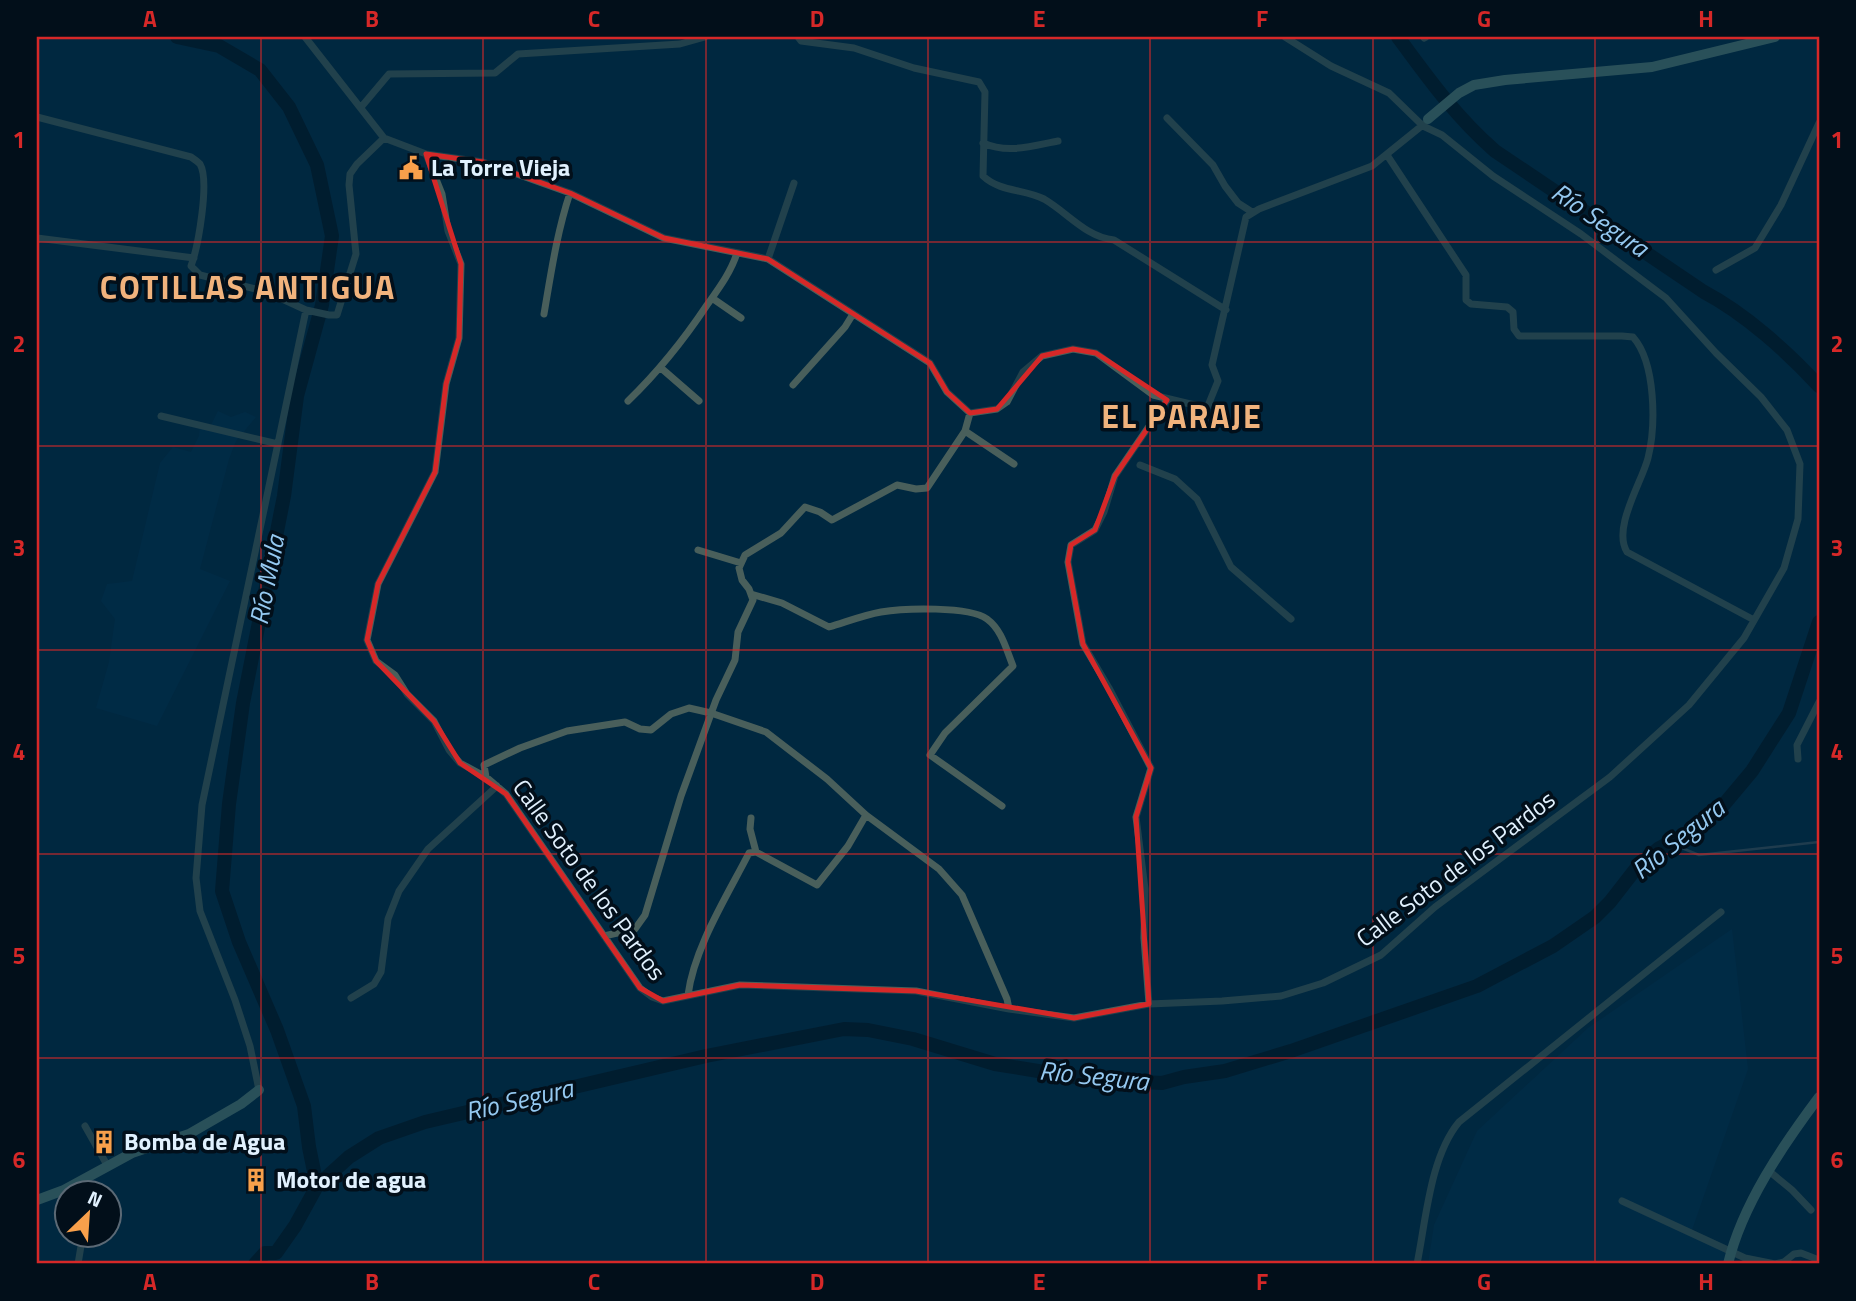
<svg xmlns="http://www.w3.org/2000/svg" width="1856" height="1301" viewBox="0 0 1856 1301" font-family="'Titillium Web',sans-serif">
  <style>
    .built { fill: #002f4d }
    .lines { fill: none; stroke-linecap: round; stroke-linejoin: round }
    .stream { stroke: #45545f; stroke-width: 2.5 }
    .river { stroke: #02101b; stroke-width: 14 }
    .street { stroke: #495f5b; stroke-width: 7 }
    .secondary { stroke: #5c8079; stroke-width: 10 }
    .marked { fill: none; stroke: #d62828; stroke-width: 5; stroke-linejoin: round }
    .grid { fill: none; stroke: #d62828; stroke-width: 2; stroke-opacity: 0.55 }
    .labels { text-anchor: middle; stroke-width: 7; stroke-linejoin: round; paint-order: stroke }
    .poi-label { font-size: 24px; font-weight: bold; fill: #e1f1fe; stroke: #020f1a; text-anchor: start }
    .street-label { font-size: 24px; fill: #e1f1fe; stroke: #020f1a }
    .water-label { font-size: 26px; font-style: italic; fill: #95c9f1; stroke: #020f1a }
    .district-label { font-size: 32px; font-weight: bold; letter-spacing: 2px; fill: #f1b37d; stroke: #020f1a }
    .neatline { fill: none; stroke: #d62828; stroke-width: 2.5 }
    .grid-label { font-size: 23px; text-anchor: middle; font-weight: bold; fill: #d62828 }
  </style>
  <rect width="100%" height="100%" fill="#002840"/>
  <!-- built -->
  <path class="built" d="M218,411L231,417L245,412L256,417L236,441L229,459L200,569L230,581L157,726L96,708L109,662L115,619L101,601L107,584L132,581L160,463L173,447L191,452L199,436L200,424L210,427Z
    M1732,929L1748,1069L1692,1230L1732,1248L1728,1264H1428L1434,1225L1477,1131L1588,1028Z"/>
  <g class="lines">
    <!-- stream -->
    <path class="stream" d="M1672,844L1699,855L1819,842"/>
    <!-- river -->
    <path class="river" d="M177,37L219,46L260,70L289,107L317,165L332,236L322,305L297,396L284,496L243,703L229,804L222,891L239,942L277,1030L304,1106L309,1147L317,1186
      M1398,37C1428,78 1456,117 1495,151L1704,292C1744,313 1788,352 1819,386
      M255,1264L265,1253H276L295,1226L317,1186L349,1157L379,1138L425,1122L706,1056L844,1029L868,1030L913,1039L995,1064L1087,1079L1162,1083L1184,1077L1225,1071L1291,1051L1477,986L1553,946L1595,917L1610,902L1638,866L1658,849L1693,830L1721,808L1752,771L1789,713L1819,622"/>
    <!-- street -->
    <path class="street" d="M305,37L384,138L426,154L483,162L570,193L664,238L768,259L930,363L947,392L970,413L997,409L1007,402L1023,372L1042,356L1073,349L1096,353L1153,395L1207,408L1218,381L1212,365L1246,217L1259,209L1372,166L1424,124
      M798,37L801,41L854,48L914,68L979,82L985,92L983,176C1000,192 1024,189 1044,199C1068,213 1086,237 1114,240L1226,310
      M1424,38L1426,37
      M362,106L389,74L495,73L518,54L680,44L705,37
      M37,117L191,157C194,159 198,162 200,164C210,181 198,247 191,266L200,275L267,292L306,310L329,315H337L356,254L349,185L350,174L357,164L384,138
      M1167,118L1213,165L1225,186L1238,203L1252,212
      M983,143C1008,154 1032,146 1058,141
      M426,154L442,194L448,231L461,264L459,338L446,384L435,472L378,584L367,640L376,661L395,675L407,694L434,721L449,750L460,763L486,777L506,794L640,988L652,997L663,1001L740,985L916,991L1009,1009L1074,1018L1149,1004L1222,1001L1281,996L1323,983L1381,955L1435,907L1610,777L1689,705L1744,638L1784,568L1798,519L1800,464L1787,430L1761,397L1716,353L1666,298L1581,234L1493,176L1442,135L1423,126L1389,93L1331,66L1285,37
      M1387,155L1466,275V300L1471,304L1507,307L1513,312L1514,329L1519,336H1622L1633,337C1656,363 1656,426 1648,458C1642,482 1612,528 1627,552L1754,620
      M37,238L194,258
      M768,259L794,183
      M1716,270L1755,248L1781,205L1819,123
      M712,298L741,318
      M544,314C551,273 557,232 570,193
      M661,368L699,401
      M793,385L845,327L853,314
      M628,401C659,371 683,341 707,305C719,288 731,272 737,253
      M161,416L278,444
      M965,431L1014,464
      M1140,465L1175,479L1197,499L1231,567L1291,619
      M698,550L741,563
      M751,594L782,603L829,627C846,622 864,615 881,612C904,608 969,606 987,619C1002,630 1006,649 1013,666L945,733L930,755L1002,806
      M1798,759L1797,745L1819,702
      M486,777L484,765L520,748L567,731L625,722L640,729L651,730L671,714L689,708L711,713L766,732L827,779L866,815L848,846L817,885L756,852L749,853C727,896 694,948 688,995
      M866,815L939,869L962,895L1007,999L1009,1009
      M751,818L750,829L756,852
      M604,936L635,929L645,915L681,796L716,700L735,660L738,632L753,600L749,589L742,580L739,568L745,555L781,533L805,507L820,512L832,520L897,485L916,489L927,488L965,431L970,413
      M351,998L374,984L381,972L388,919L399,891L428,849L497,786
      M1149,1004L1144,938L1145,889L1136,817L1151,768L1109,688L1083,644L1068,562L1071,545L1095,530L1104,512L1115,476L1167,400
      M259,1090L250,1046L235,1000L200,911L196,878L202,805L306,310
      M85,1126L107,1165
      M1769,1171L1792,1190L1811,1210
      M77,1182L78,1192
      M1622,1201L1745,1258L1775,1264L1784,1262L1794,1254L1801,1253L1819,1260
      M78,1264L83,1234
      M1417,1264C1426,1220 1430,1157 1459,1122L1721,912"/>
    <!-- secondary -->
    <path class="secondary" d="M1428,119L1459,93L1474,85L1505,80L1652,67L1775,37
      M37,1200L64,1190L132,1153L189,1134L241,1104L259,1090
      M1728,1264C1742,1205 1783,1145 1819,1097"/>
  </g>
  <!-- marked area -->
  <path d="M0 0H1856V1301H0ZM426,154L483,162L570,193L664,238L768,259L930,363L947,392L970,413L997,409L1042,356L1073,349L1096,353L1167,400L1115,476L1095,530L1071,545L1068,562L1083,644L1151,768L1136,817L1149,1004L1074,1018L916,991L740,985L663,1001L640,988L506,794L460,763L434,721L376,661L367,640L378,584L435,472L446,384L459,338L461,264Z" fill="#002840" fill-opacity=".55" fill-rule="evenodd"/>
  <path class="marked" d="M426,154L483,162L570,193L664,238L768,259L930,363L947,392L970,413L997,409L1042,356L1073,349L1096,353L1167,400L1115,476L1095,530L1071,545L1068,562L1083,644L1151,768L1136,817L1149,1004L1074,1018L916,991L740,985L663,1001L640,988L506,794L460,763L434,721L376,661L367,640L378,584L435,472L446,384L459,338L461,264Z"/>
  <!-- grid -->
  <path class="grid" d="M261,37V1264M483,37V1264M706,37V1264M928,37V1264M1150,37V1264M1373,37V1264M1595,37V1264M37,242H1819M37,446H1819M37,650H1819M37,854H1819M37,1058H1819"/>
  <!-- icons -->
  <defs>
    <g id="civic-bare" transform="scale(1.89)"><path d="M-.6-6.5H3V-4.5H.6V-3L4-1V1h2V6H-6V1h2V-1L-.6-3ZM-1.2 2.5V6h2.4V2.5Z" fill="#f8a04b" stroke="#020f1a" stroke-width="2.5" paint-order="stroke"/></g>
    <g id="building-bare" transform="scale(1.89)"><path d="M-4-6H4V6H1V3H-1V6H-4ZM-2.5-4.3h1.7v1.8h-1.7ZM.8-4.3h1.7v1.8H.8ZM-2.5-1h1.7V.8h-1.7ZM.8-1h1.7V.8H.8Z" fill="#f8a04b" stroke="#020f1a" stroke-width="2.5" paint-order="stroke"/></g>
  </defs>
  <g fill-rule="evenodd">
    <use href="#civic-bare" x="411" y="168"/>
    <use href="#building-bare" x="104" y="1142"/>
    <use href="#building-bare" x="256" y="1180"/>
  </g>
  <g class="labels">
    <!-- poi labels -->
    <g class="poi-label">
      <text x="431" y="176">La Torre Vieja</text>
      <text x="124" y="1150">Bomba de Agua</text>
      <text x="276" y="1188">Motor de agua</text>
    </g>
    <!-- street labels -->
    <g class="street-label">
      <text transform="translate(1456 869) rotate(-37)" y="8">Calle Soto de los Pardos</text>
      <text transform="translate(589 880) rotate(54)" y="8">Calle Soto de los Pardos</text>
    </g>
    <!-- water labels -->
    <g class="water-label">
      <text transform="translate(1600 220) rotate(34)" y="9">Río Segura</text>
      <text transform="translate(267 580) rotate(-79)" y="9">Río Mula</text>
      <text transform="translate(1678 839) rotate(-39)" y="9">Río Segura</text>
      <text transform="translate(1094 1076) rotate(6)" y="9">Río Segura</text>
      <text transform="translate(519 1100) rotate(-13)" y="9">Río Segura</text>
    </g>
    <!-- district labels -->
    <g class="district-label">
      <text x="248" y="299">COTILLAS ANTIGUA</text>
      <text x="1182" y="428">EL PARAJE</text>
    </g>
  </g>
  <!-- border -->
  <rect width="1856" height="1301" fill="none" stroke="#020f1a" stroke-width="77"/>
  <!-- north arrow -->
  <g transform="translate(88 1214) rotate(25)"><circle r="33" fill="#020f1a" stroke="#5b6975" stroke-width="2"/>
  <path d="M0-5L12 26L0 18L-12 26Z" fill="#f8a04b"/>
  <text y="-10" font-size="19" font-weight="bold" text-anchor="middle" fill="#e1f1fe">N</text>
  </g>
  <rect x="38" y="38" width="1780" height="1224" class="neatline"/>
  <g class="grid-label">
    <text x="150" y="27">A</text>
    <text x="372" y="27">B</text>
    <text x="594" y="27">C</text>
    <text x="817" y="27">D</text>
    <text x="1039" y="27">E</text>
    <text x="1262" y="27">F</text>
    <text x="1484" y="27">G</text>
    <text x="1706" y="27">H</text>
    <text x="19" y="148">1</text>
    <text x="1837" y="148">1</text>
    <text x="19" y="352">2</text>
    <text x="1837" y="352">2</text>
    <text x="19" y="556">3</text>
    <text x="1837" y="556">3</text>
    <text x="19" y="760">4</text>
    <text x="1837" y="760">4</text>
    <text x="19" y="964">5</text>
    <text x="1837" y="964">5</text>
    <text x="19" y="1168">6</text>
    <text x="1837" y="1168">6</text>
    <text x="150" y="1290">A</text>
    <text x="372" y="1290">B</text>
    <text x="594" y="1290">C</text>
    <text x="817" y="1290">D</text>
    <text x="1039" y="1290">E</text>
    <text x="1262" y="1290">F</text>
    <text x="1484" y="1290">G</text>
    <text x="1706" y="1290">H</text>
  </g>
</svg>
